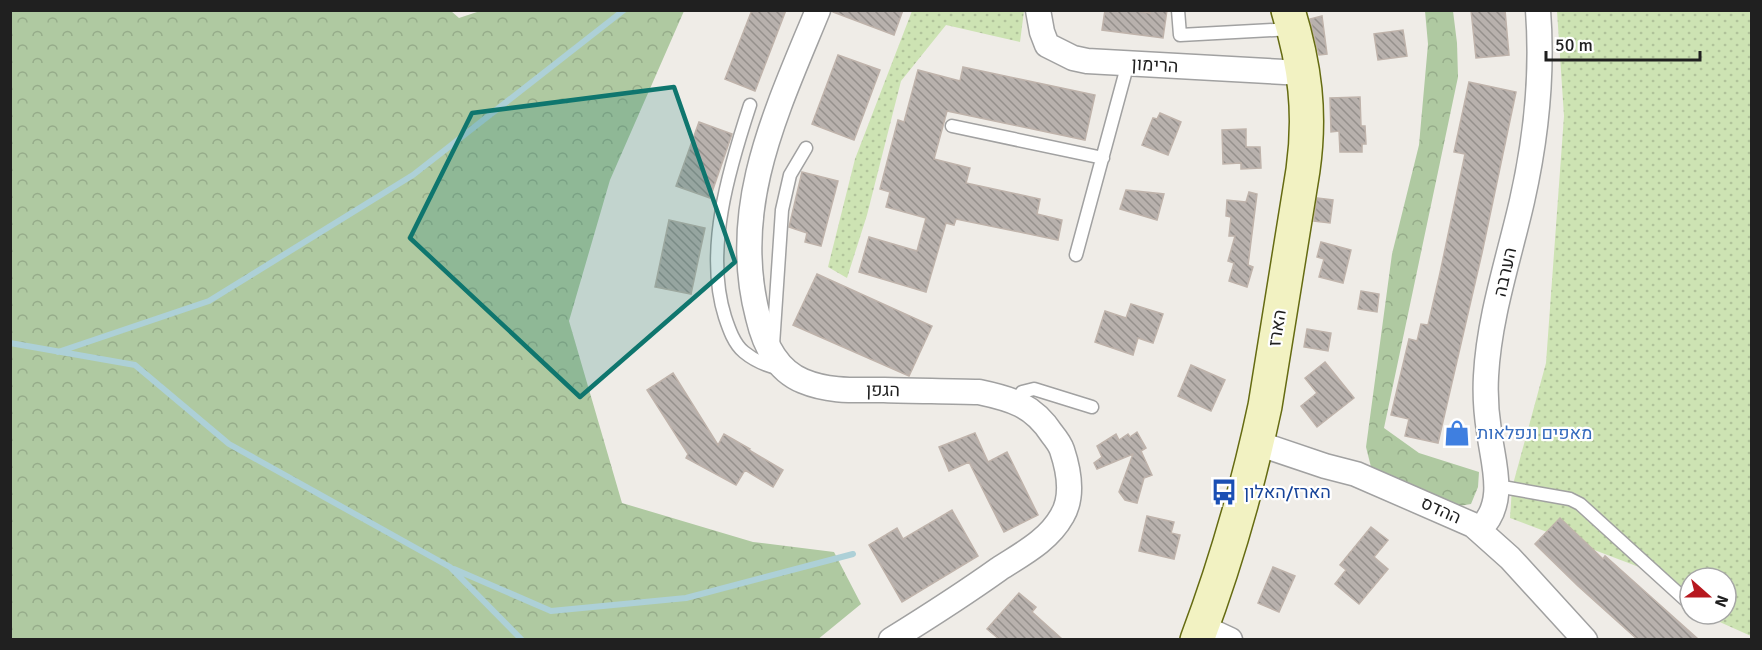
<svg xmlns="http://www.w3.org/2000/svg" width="1762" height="650" viewBox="0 0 1762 650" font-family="Signika,Heebo,sans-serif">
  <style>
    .grass { fill: url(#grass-dots) }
    .forest { fill: url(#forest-crowns) }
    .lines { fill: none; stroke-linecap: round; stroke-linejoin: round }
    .stream { stroke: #add0d7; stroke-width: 6 }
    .building { fill: url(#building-back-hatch); stroke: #bfb3ab; stroke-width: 1.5 }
    .lane-casing { stroke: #a1a1a1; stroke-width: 15 }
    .street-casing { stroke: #a1a1a1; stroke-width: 27 }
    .secondary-casing { stroke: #656b12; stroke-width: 36 }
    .lane { stroke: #fff; stroke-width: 12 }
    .street { stroke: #fff; stroke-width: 24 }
    .secondary { stroke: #f2f2c2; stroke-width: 33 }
    .marked { fill: #0f766e; fill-opacity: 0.2; stroke: #0f766e; stroke-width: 4.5; stroke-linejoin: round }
    .labels { text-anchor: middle; stroke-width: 4.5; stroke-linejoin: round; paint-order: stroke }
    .street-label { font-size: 18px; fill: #202020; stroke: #fff }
    .shop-label { font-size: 18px; fill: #366cbe; stroke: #fff; text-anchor: start }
    .transit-label { font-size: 18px; fill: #164399; stroke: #fff; text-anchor: start }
  </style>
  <defs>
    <pattern id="grass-dots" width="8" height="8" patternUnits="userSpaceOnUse" patternTransform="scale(1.5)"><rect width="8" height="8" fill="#cde3b3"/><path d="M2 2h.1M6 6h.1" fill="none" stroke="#b0c29a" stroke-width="1.8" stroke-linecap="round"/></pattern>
    <pattern id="forest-crowns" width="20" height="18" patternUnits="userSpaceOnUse" patternTransform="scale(1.5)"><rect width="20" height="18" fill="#afc9a1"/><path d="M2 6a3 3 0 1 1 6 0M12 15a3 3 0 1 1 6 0" fill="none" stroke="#96ac8a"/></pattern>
    <pattern id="building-back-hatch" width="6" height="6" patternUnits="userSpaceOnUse" patternTransform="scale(1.5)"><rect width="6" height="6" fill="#b8b1ad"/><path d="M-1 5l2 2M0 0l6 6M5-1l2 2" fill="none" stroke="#95908c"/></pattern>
  </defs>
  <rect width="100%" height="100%" fill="#efece7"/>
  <!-- grass -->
  <path class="grass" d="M912,11H1024L1020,42L946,25L901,81L867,215L847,278L828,267L855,159Z
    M1557,11H1751V636L1713,619L1706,614H1726V578H1690V603L1639,567L1510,518L1512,488L1546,363L1564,116Z"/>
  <!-- forest -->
  <path class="forest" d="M451,11L459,18L483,10L684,11L610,180L569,321L622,503L753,542L834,552L861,604L817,640L11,639V11Z
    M1425,11H1453L1457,43L1458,77L1384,428L1419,453L1479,472L1478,487L1471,504L1459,506L1371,467L1366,447L1392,254L1419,145L1428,44Z"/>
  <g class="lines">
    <!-- stream -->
    <path class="stream" d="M10,343L135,365L229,444L450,567L522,640
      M58,352L209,301L413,175L624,10
      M454,569L551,611L686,598L853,554"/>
  </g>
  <!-- building -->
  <path class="building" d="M752,10H786L755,91L725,79Z
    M833,10H903L894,35L833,12Z
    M1105,10H1132L1150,13V10H1167L1163,38L1102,30Z
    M1471,10H1505L1509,55L1476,58Z
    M1322,16L1327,54L1319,55L1310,19Z
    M1403,30L1407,56L1378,60L1374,34Z
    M838,55L880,70L854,140L812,124Z
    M963,67L1095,95L1085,140L947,111L934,159L970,168L966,183L1040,199L1037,214L1062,220L1058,240L956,219L954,225L946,223L926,292L859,272L869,237L917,251L926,218L886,207L890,192L880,189L898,120L904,122L918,70L960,81Z
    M1469,82L1516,92L1482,253L1438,443L1405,436L1409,419L1391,415L1409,339L1417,341L1421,324L1428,325L1440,273L1465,154L1454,152Z
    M1360,97L1361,126H1365L1366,144H1362V152H1340L1339,131L1331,132L1330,98Z
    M1160,113L1181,122L1168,155L1142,145L1153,118L1157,119Z
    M699,122L732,134L710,198L676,186Z
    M1246,129V147H1260L1261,168L1241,169V163L1223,164L1222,130Z
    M802,172L838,181L821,246L805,242L807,233L789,227Z
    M1126,190L1164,194L1157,220L1120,209Z
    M1249,192L1257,194L1248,265L1253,267L1247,287L1229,281L1234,263L1228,261L1235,236H1229L1231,217L1226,216L1227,200L1246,202Z
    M1317,198L1333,200L1330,223L1314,221Z
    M669,220L705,228L691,294L655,287Z
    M1321,242L1351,250L1343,283L1319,277L1324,259L1317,257Z
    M817,274L932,326L909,376L793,325Z
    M1361,291L1379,294L1377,312L1358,309Z
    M1131,304L1163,314L1153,343L1138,338L1133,355L1095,342L1105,311L1126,318Z
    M1307,329L1331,333L1328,351L1304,347Z
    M1325,362L1354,398L1317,427L1301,406L1317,393L1305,378Z
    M1191,365L1225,380L1211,411L1178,396Z
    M673,373L718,445L724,434L750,449L749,450L783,470L773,487L745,470L736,485L686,458L688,454L647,390Z
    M1137,432L1146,448L1141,451L1152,475L1144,478L1137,503L1125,500L1119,492L1133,454L1097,469L1094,463L1102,457L1097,446L1116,434L1119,440L1128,434L1130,437Z
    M975,433L988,462L1007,452L1038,515L1004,532L969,462L949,471L939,447Z
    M952,510L978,556L902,602L869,545L897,528L903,539Z
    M1147,516L1174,522L1171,533L1180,535L1174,559L1139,551Z
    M1560,518L1603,559L1605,556L1698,639H1637L1578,586L1535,544Z
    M1371,527L1388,540L1374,557L1388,569L1359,604L1335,584L1346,570L1340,565Z
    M1273,567L1295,576L1279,612L1258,603Z
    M1019,593L1036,607L1032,612L1062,639H999L987,629Z"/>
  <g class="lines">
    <!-- lane casing -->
    <g class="lane-casing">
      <path id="lane" d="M1178,10L1180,35L1292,29
        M750,105C729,169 704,251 725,317C729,329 734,344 744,352C756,362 767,366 781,369
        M952,126L1103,158
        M1076,255L1128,63
        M773,345L782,210L790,175L806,148
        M1016,402L1022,392L1034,389L1092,407
        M1497,486L1570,499L1580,504L1690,604
        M1702,614L1703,615"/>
    </g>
    <!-- street casing -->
    <g class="street-casing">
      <path id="street" d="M818,10C777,110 729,207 758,317C764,343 776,370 803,381C829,392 856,390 884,390C916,391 948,391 979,392C1012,399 1033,405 1052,434C1056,439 1060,444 1062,450C1069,471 1074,496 1062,516C1048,541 1022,554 999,569C964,594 928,617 891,640
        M1038,10L1042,32L1047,45L1073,58L1087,61L1303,73
        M1257,443L1325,466L1356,474L1473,525L1510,558L1585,640
        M1479,530C1508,503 1493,464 1489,431C1486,412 1485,394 1486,376C1489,317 1509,258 1522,201C1536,139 1543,75 1538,10
        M1202,627L1230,640"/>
    </g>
    <!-- secondary casing -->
    <g class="secondary-casing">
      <path id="secondary" d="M1197,640C1226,563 1248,486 1265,406L1303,170C1311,113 1305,66 1288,10"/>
    </g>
    <!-- lane -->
    <use href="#lane" class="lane"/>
    <!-- street -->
    <use href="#street" class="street"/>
    <!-- secondary -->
    <use href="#secondary" class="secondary"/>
  </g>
  <!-- marked area -->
  <path class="marked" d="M674,87L735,262L580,397L410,238L472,113Z"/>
  <!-- icons -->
  <defs>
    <g id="shop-bare" transform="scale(2.07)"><path d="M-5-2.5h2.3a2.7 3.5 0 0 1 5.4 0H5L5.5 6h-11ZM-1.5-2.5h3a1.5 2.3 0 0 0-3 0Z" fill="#3f7fe0" stroke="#fff" stroke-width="2.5" paint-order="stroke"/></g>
    <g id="bus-bare" transform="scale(2.07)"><path d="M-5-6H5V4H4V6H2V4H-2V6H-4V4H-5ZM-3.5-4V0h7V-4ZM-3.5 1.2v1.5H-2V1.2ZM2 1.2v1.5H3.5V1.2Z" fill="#1a4fb4" stroke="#fff" stroke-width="2.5" paint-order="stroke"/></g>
  </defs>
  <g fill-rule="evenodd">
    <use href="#shop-bare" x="1457" y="433"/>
    <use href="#bus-bare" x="1224" y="492"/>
  </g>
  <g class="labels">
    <!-- street labels -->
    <g class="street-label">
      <text transform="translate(1155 65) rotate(3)" y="6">הרימון</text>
      <text transform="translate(1505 272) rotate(-77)" y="6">הערבה</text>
      <text transform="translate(1277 328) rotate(-81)" y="6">הארז</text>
      <text transform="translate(883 390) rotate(1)" y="6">הגפן</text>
      <text transform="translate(1441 510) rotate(24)" y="6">ההדס</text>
    </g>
    <!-- shop labels -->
    <g class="shop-label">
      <text x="1477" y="439">מאפים ונפלאות</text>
    </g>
    <!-- transit labels -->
    <g class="transit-label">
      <text x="1244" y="498">הארז/האלון</text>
    </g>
  </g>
  <!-- border -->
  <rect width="1762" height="650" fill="none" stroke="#202020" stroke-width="24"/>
  <!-- north arrow -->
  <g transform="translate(1708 596) rotate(111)"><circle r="28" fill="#ffffff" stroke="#a6a6a6" stroke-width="1.5"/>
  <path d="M0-4.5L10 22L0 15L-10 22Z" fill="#b7181f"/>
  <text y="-9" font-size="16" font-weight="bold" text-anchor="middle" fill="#202020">N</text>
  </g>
  <!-- scale -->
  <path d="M1546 51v9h154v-9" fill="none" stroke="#202020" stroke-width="3"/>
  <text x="1555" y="51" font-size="18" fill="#202020" stroke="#ffffff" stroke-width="4.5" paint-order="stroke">50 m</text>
</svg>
